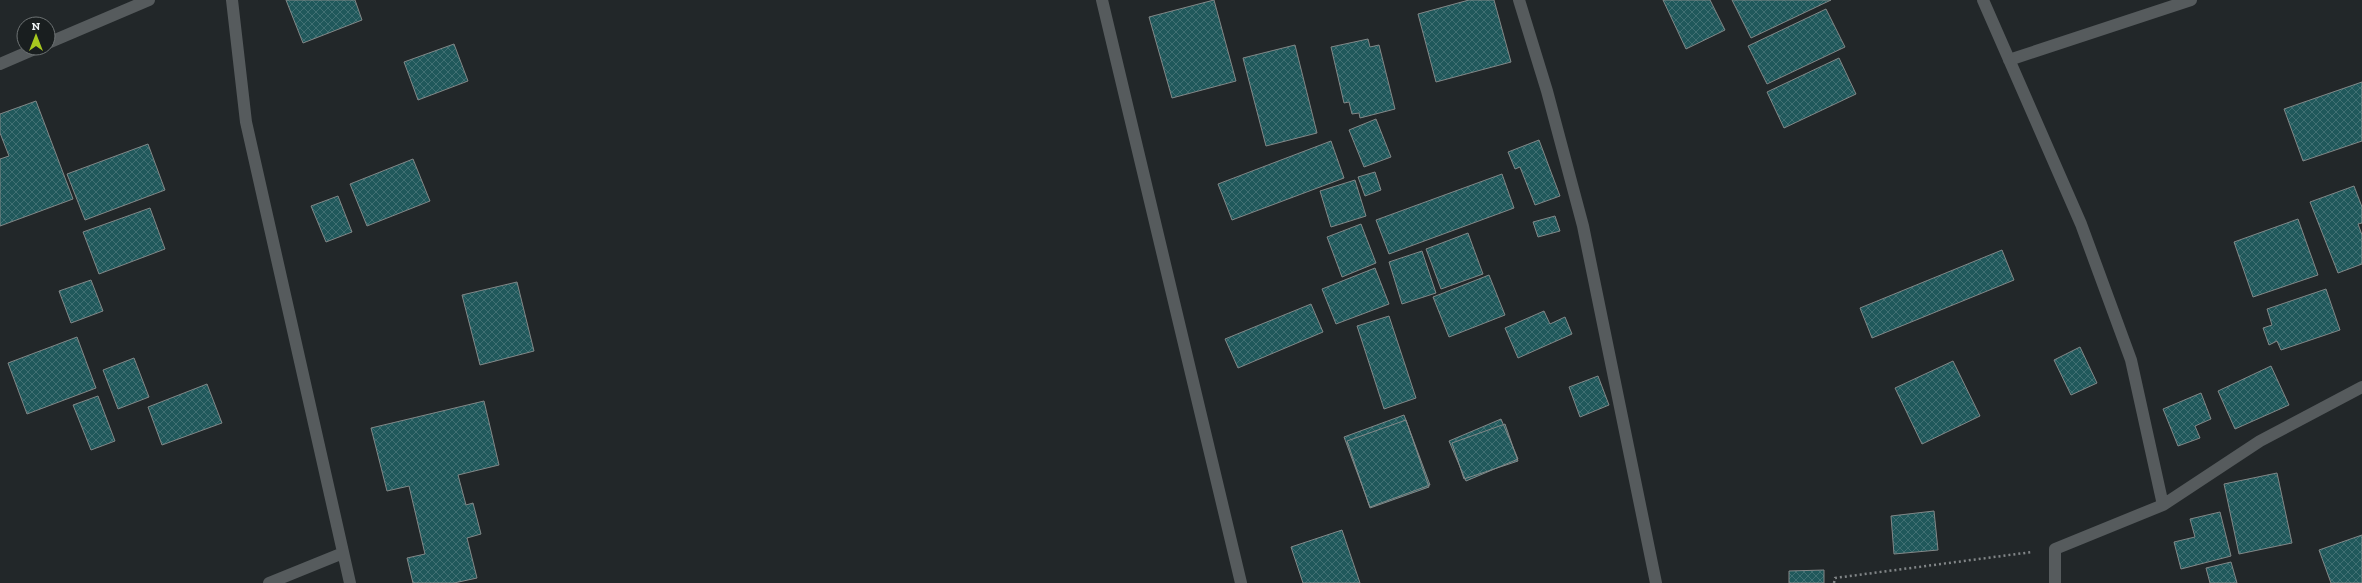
<svg xmlns="http://www.w3.org/2000/svg" width="2362" height="583" viewBox="0 0 2362 583" font-family="'Zilla Slab',serif">
  <style>
    .building { fill: url(#building-cross-hatch); stroke: #828888 }
    .lines { fill: none; stroke-linecap: round; stroke-linejoin: round }
    .path { stroke: #818587; stroke-width: 2.5; stroke-dasharray: 2 3; stroke-linecap: butt }
    .minor { stroke: #565b5d; stroke-width: 12 }
  </style>
  <defs>
    <pattern id="building-cross-hatch" width="8" height="8" patternUnits="userSpaceOnUse"><rect width="8" height="8" fill="#20585b"/><path d="M0 0l8 8M0 8l8-8" fill="none" stroke="#417073"/></pattern>
  </defs>
  <rect width="100%" height="100%" fill="#222729"/>
  <!-- building -->
  <path class="building" d="M286,0H355L362,20L303,43Z
    M1214,0L1236,81L1172,98L1149,17Z
    M1469,0H1494L1511,62L1436,82L1418,14Z
    M1663,0H1710L1725,30L1686,49Z
    M1732,0H1831L1751,38Z
    M1826,9L1845,47L1767,84L1748,46Z
    M1368,39L1370,47L1379,45L1395,109L1360,118L1359,113L1352,114L1349,102L1344,103L1331,47Z
    M454,44L468,81L418,100L404,62Z
    M1295,45L1317,133L1266,146L1243,58Z
    M1839,58L1856,94L1784,128L1767,92Z
    M2362,82V141L2303,161L2284,109Z
    M36,101L73,199L0,226V159L9,156L0,133V114Z
    M1376,119L1391,157L1364,167L1349,130Z
    M1539,140L1560,196L1535,205L1520,167L1515,169L1508,152Z
    M1331,141L1344,178L1232,220L1218,184Z
    M148,144L165,190L85,220L67,174Z
    M413,159L430,201L367,226L350,184Z
    M1375,172L1381,190L1365,196L1358,177Z
    M1502,174L1514,208L1389,254L1376,220Z
    M1355,180L1366,216L1331,227L1320,191Z
    M2354,186L2362,207V223L2358,224L2362,235V264L2338,273L2310,202Z
    M338,196L352,232L326,242L311,206Z
    M150,208L165,249L99,274L83,232Z
    M1555,216L1560,231L1538,237L1533,222Z
    M2298,219L2318,275L2253,297L2234,242Z
    M1361,224L1376,263L1342,277L1327,237Z
    M1468,233L1483,274L1441,289L1426,249Z
    M2002,250L2014,280L1872,338L1860,308Z
    M1422,251L1436,293L1402,304L1389,262Z
    M1375,268L1389,304L1336,324L1322,289Z
    M1489,275L1505,315L1449,337L1433,297Z
    M91,280L103,311L71,323L59,291Z
    M517,282L534,351L480,365L462,295Z
    M2326,289L2340,330L2281,350L2277,341L2269,345L2263,328L2272,325L2267,309Z
    M1311,304L1323,332L1238,368L1225,339Z
    M1544,311L1550,324L1565,317L1572,334L1518,358L1505,328Z
    M1389,316L1416,398L1384,409L1357,326Z
    M77,337L96,388L27,414L8,363Z
    M2080,347L2097,383L2071,395L2054,360Z
    M134,358L149,397L118,409L103,370Z
    M1953,361L1980,416L1922,444L1895,388Z
    M2271,366L2289,405L2235,429L2218,391Z
    M1598,376L1609,405L1580,417L1569,387Z
    M207,384L222,423L162,445L148,407Z
    M2201,393L2211,419L2195,426L2200,438L2178,446L2163,409Z
    M98,396L115,441L91,450L73,405Z
    M484,401L499,465L458,475L466,505L473,503L481,534L467,538L477,578L454,583H413L407,558L425,554L409,486L387,491L371,428Z
    M1404,415L1430,485L1370,507L1344,437Z
    M1501,419L1518,459L1466,481L1449,441Z
    M1406,420L1429,487L1370,508L1347,441Z
    M1505,424L1518,461L1464,479L1452,443Z
    M2277,473L2292,543L2239,554L2224,484Z
    M1934,511L1938,550L1894,554L1891,516Z
    M2220,512L2231,556L2181,569L2174,542L2195,537L2190,519Z
    M1342,530L1360,583H1303L1291,547Z
    M2362,535V583H2331L2319,550Z
    M2231,562L2237,583H2210L2206,568Z
    M1824,570V583H1789V571Z"/>
  <g class="lines">
    <!-- path -->
    <path class="path" d="M1834,583L1835,578L2032,552"/>
    <!-- minor -->
    <path class="minor" d="M232,0L246,122L350,583
      M1102,0L1241,583
      M1519,0L1547,91L1583,226L1656,583
      M1983,0L2081,224L2131,360L2163,505
      M48,43L149,0
      M2009,60L2191,0
      M0,64L37,48
      M269,583L343,553
      M2055,583V549L2163,505L2260,441L2362,387"/>
  </g>
  <!-- north arrow -->
  <g transform="translate(36 36)"><circle r="19" fill="#191e1f" stroke="#6e7374"/>
  <path d="M0-3L7 15L0 10L-7 15Z" fill="#a7c81f"/>
  <text y="-6" font-size="11" font-weight="bold" text-anchor="middle" fill="#eef2f3">N</text>
  </g>
</svg>
